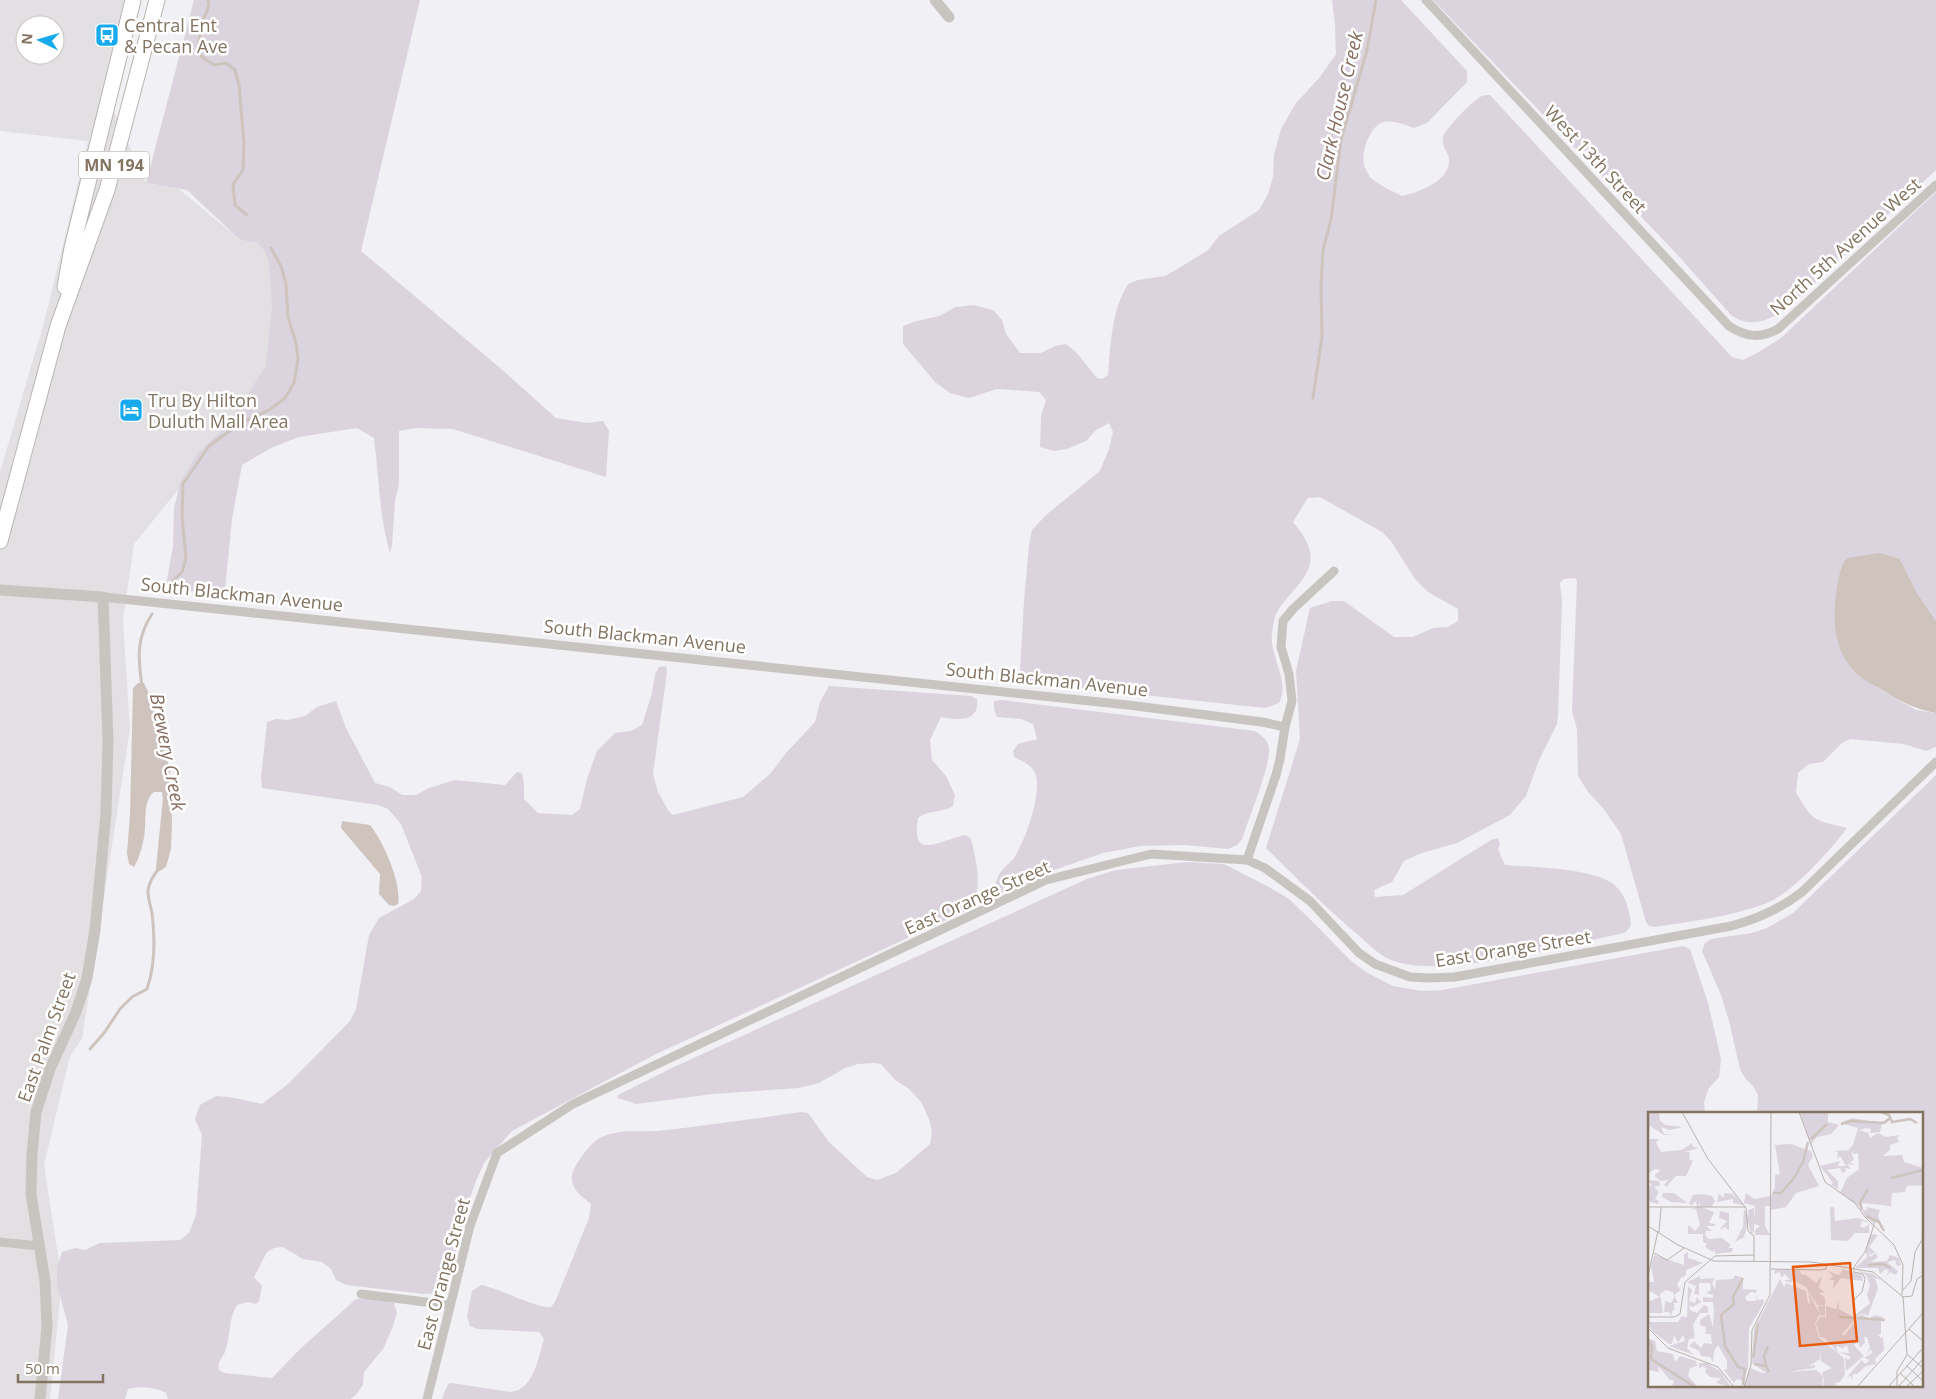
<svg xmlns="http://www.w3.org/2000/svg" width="1936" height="1399" font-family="'Open Sans',sans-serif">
<rect width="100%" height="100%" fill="#f0f0f5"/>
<path fill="#e2e0e2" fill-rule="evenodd" d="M0 0H125L103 87 146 183 179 189 240 240 292 250 278 367 134 544 123 620 130 729 82 1039 70 1056 44 1165 62 1281 50 1399H0V472L45 319 88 141 0 131ZM25 25H55V55H25Z"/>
<path fill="#dbd4df" d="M194 0H420L361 251 499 367 556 418 587 423 603 421 609 431 606 477 453 429 415 428 399 431V484L395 501 392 545 390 553C379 516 379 476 374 438L357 428 299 437 271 448 242 465 232 519 225 590C206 592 184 594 166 585L173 546 174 508 180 483 198 453 227 425 266 366 272 306 269 262 265 251 257 243 240 240 187 190 146 183Z
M1332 0H1401L1467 71V82L1427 123 1414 128C1405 125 1394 120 1384 122 1370 125 1361 152 1364 165 1365 168 1369 176 1371 178 1377 184 1394 192 1402 196 1418 192 1451 181 1449 159 1448 150 1441 147 1443 137 1445 129 1474 99 1482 96 1484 95 1488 95 1490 95L1732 357 1743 360 1757 353 1781 338 1936 192V621L1917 593 1900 559 1841 567 1835 603 1859 676 1893 697 1916 710 1936 713V747L1926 751 1904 744 1850 739 1842 743 1823 762 1809 764 1798 773 1796 792C1813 823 1815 820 1847 828 1831 850 1792 893 1767 903 1731 917 1692 921 1655 927L1649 926 1646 922 1621 834 1603 808 1588 792 1578 776 1577 729 1572 711 1577 581 1575 578 1564 579 1560 583 1562 603 1558 716 1557 724 1539 760 1526 796 1510 815 1457 843 1419 854 1404 861 1392 882 1374 890 1375 897 1403 895 1491 840 1498 838 1500 844 1498 849 1505 865C1532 867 1590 868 1612 883 1622 891 1627 901 1629 913 1631 921 1633 928 1624 933 1570 944 1429 985 1383 956 1374 950 1365 941 1357 934 1325 907 1296 877 1266 848L1300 739 1296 671 1310 608 1332 601H1344L1394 637H1413L1433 628 1448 627 1458 621V609L1428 592 1415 579 1391 541 1382 532 1320 497 1308 498 1293 522C1299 530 1306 538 1309 548 1318 575 1286 593 1276 614 1274 619 1273 627 1272 633 1269 657 1291 681 1279 703L1265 708 1032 683 1024 680 1020 672 1024 601 1029 545 1032 530 1046 515 1100 471 1109 449 1113 432 1109 423 1096 430 1086 441 1067 449 1054 451 1040 447 1041 416 1046 400 1039 392 997 389 969 398 950 393 935 382 903 344V326L917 321 939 316 956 307 974 305 993 310 1002 320 1006 334 1020 353H1041L1055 346 1066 344 1076 352 1097 378 1102 379 1108 375C1111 343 1111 312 1128 284L1138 280 1165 276 1179 268 1208 250 1219 236 1259 210 1268 194 1273 177 1274 155 1281 129 1296 103 1320 77 1336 54 1335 25Z
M1433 0H1936V170L1791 305C1773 318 1753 330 1732 316L1674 251Z
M666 666 667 672 653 774 658 792 668 810 673 815 743 797 770 774 786 753 815 722 820 702 829 686 971 696 977 699C980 723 956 720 941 717L930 740 932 760 946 776 955 795 953 806C941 813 928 810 918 818 910 864 943 838 966 835L971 839C976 861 985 891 968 910L654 1055 512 1131 484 1163 476 1181 467 1207 448 1281 442 1293 424 1294 346 1285 336 1280 331 1269 322 1262 303 1259 283 1247 274 1248 267 1252 254 1277 262 1286 259 1301 256 1304 248 1302 237 1305C228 1319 231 1336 225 1352 222 1359 217 1361 219 1370L224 1373 272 1378 300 1349 356 1299 371 1298 394 1303 397 1313 392 1329 383 1349 364 1372 363 1385 355 1396 350 1399H168L166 1393C155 1387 141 1386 128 1389L125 1399H58L68 1325 57 1285V1267L62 1252 75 1248 85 1250 100 1243 180 1240 189 1233 196 1215 202 1135 195 1119 200 1105 216 1096 230 1097 262 1104 288 1084 350 1021 356 1009 369 935 379 918 414 899 421 891 422 877 401 824 388 809 378 805 262 788 261 777 267 722 276 719 288 720 305 716 317 707 336 701 346 728 375 783 390 787 402 795H416L429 788 455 780 505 785 517 772 522 773 524 783V799L538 813 572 815 580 809 587 779 597 751 615 733 631 731 642 725 652 693 655 674 659 667Z
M1001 700 1255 731C1261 735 1268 740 1269 748 1271 765 1248 820 1242 839L1237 845 1228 849 1184 845 1140 846 1103 853 1014 884 998 896 994 893C995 882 998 873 1006 866 1009 863 1012 861 1014 858 1025 841 1043 792 1035 773 1031 764 1021 761 1014 757L1013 751 1018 744 1037 739 1033 724 1021 719 997 717 994 709V701Z
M1936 775V1399H442L448 1384 452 1383 510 1392C534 1390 538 1358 544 1339L539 1332 478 1329 470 1326 467 1316 472 1291 481 1285C499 1288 537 1309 551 1307L555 1302 589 1218 591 1204C583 1197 574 1192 572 1181 569 1170 590 1143 600 1138 617 1129 638 1132 657 1131 705 1126 753 1119 801 1112L808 1113 829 1142 867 1177 877 1180 896 1173 930 1144 932 1133 930 1122 922 1103 908 1088 895 1080 881 1064 875 1063 858 1064 845 1068 819 1083 799 1088 713 1094 636 1104 618 1098V1095L676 1066 1087 879 1116 870 1187 862 1224 864 1267 886 1289 899 1313 922 1350 960 1366 972 1393 986 1422 991 1442 990 1683 946 1690 949 1708 1003 1721 1059 1719 1077 1709 1088 1704 1102 1705 1113H1650V1385H1922V1113H1757L1758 1095 1753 1086 1745 1078 1740 1069 1729 1021 1721 995 1702 951 1705 943 1711 939 1752 933 1767 928 1793 913Z"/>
<path fill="#cec3bd" d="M1880 553 1900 559 1917 593 1936 621V713C1914 709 1899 701 1881 689 1873 685 1865 681 1858 675 1835 654 1832 623 1836 594 1838 583 1839 566 1847 558Z
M138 683H144L148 692 170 770 172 823 171 849 166 867 158 872 156 868 163 798 162 792H154C142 801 147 824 144 837 143 845 138 861 134 867L129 864 127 853 130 815 133 688Z
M342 821 370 825C383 841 402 883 398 904L394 906 389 905 379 894 380 874 341 828Z"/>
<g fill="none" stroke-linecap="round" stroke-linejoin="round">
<path stroke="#cec3bd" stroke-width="3" d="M208 0 209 5 201 26 198 51 202 57 214 65 226 63 235 70 239 85 244 144 243 170 233 184 235 205 247 215
M1313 398 1322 336 1321 286 1323 250 1331 219 1341 140 1367 50 1376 0
M172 582 182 572 186 558 182 517 183 484 209 446 239 424 269 410 285 398 294 383 298 359 296 343 288 317 286 284 281 266 271 248
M142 686C138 659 136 638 152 614
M90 1049 104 1033 120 1009 132 997 147 989C154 969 155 945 153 923 152 896 139 895 159 868"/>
<g stroke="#b9b5b1" stroke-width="17">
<path id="trunk" d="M65 287 72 248 133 0
M0 541 58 326 107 190 157 0"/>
</g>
<path stroke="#c8c5c1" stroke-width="9" d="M1426 0 1729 326C1746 337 1760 339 1778 329L1936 185
M103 597 1128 705 1262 722 1285 727
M1247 860 1276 775 1280 759 1285 727 1292 701 1289 674 1281 647 1283 621 1293 609 1334 571
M0 1242 39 1246
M361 1294 450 1305
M427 1399 470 1226 497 1153 573 1104 1046 880 1151 854 1247 860 1265 868 1310 901 1359 953 1375 964 1410 977 1429 978 1455 977 1731 926C1758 919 1780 909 1802 892L1936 762"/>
<path stroke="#c8c5c1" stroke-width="11" d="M935 0 949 17
M0 590 103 597 108 742 106 813 95 930 87 978 76 1012 50 1069 36 1112 32 1154 31 1194 45 1281 47 1327 40 1399"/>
<use href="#trunk" stroke="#fff" stroke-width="15"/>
</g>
<defs>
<g id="bus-square" transform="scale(1.25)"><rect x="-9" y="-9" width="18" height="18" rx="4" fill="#17aaed" stroke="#fff"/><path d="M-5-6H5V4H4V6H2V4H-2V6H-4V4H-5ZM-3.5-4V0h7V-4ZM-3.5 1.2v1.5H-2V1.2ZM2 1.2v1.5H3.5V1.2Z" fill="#fff"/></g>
<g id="hotel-square" transform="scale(1.25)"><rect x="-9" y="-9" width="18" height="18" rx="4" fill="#17aaed" stroke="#fff"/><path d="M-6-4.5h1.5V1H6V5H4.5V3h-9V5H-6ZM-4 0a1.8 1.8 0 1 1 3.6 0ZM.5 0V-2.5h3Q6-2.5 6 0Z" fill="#fff"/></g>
</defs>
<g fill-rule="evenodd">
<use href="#bus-square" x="107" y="35"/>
<use href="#hotel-square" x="131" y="410"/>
</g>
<g text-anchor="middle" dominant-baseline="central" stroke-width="5" stroke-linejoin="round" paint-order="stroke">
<rect fill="#fff" stroke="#a89d90" stroke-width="1" x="79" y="151.5" width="70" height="27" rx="4"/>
<g font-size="16" font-weight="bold" fill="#837361">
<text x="114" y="165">MN 194</text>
</g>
<g font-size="18" fill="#837361" stroke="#fff" text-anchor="start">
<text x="124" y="25">Central Ent<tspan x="124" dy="21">&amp; Pecan Ave</tspan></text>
<text x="148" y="400">Tru By Hilton<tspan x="148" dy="21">Duluth Mall Area</tspan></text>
</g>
<g font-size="18" fill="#837361" stroke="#fff">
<text transform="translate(1596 159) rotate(47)">West 13th Street</text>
<text transform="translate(1845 246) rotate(-42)">North 5th Avenue West</text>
<text transform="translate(242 594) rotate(6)">South Blackman Avenue</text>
<text transform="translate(645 636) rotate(6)">South Blackman Avenue</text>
<text transform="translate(1047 679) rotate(6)">South Blackman Avenue</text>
<text transform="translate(977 897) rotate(-24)">East Orange Street</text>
<text transform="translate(1513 948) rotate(-9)">East Orange Street</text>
<text transform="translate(46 1037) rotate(-70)">East Palm Street</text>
<text transform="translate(443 1274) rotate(-75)">East Orange Street</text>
</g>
<g font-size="19" font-style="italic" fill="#886f62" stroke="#fff">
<text transform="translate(1339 106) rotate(-77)">Clark House Creek</text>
<text transform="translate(168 752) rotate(79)">Brewery Creek</text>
</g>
</g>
<g transform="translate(1648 1112)">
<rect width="275" height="275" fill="#f0f0f5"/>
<path d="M0 0H11L12 8 17 13 35 15 22 18 13 15 16 22H25L16 23 2 14 0 25ZM152 0H180V10L191 13 183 22 169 25 163 32ZM204 6 234 11 232 20 222 21 223 17 218 16 211 18 220 21 222 26 230 21 238 25 252 23 249 26 251 30 242 33V38L235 44 254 43 256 50 275 56V73L259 74 257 80 244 81 243 94 215 91 212 95 192 81 199 66 211 57 210 41 206 42 203 39 206 48 202 50 206 53 199 52 203 57 197 56 198 59 195 61 194 57V62L192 56 179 58 190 69V77L183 73 185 71 172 54 192 49 190 54H198L192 44 189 46 190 40 185 39 200 38 205 33 210 16 193 11ZM0 27H11L8 31 13 40 34 38 44 31 45 35 51 36 36 40H42L41 47 45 49 38 64H28L18 75 16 72 21 68 13 69 6 64 12 58 7 57 0 62ZM143 32 163 39 165 44 160 53 171 74 148 81 138 95 123 98V94H117V114L122 123H107V118L112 114 106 112V120L103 122 100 109 96 125 87 130 95 115 96 97 101 105 100 98 106 96 107 110V94L96 91 98 81 106 87 123 84 127 75V63L132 62 127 33ZM0 68 11 69 12 73 6 75 11 80 7 87 11 89 10 92 0 89V74H4ZM15 81H26L39 91 23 90 14 85ZM76 81 85 82 96 93 85 91V87L69 90 71 82 76 86ZM54 82 64 84 67 89 63 95H53L51 90V94L66 100 61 111 67 112V114H58L64 119H58L57 123 61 127 74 126 83 133 80 136H85L84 140 67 142V137L65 140 57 135 59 132 55 130V122H40V113L47 119 52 113 48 97 42 98 49 95 48 89 43 94 41 91 45 83ZM182 95H186L187 109 210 106 219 109 224 113V114L220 110 214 109 212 114 216 116 221 112V121H207L200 129 183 128ZM219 95 232 98 230 104 234 114 228 109 227 113 216 102 213 96 218 99ZM72 99 81 101V119L77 115 71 118 79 109 71 106ZM223 122 230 123 221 135 227 140 223 143 221 139V143L222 145 228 141 230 145 223 150 239 149 242 143 251 146 253 153 249 154 247 148 239 150 250 159 248 163 242 160 237 165 241 159 238 157 232 162 230 156H207L219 145 218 139ZM40 140V146L55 151 38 158V163L33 166 29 173 33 178 26 183 30 191H26V197L30 198H25L23 204 21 200H16L17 189 23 191 26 186 25 180 18 178 12 182 15 201H1L0 190 12 185 0 178 1 170H6L3 154 6 143 36 153V143ZM152 157 153 162 158 163 168 171 174 164 171 176 177 180 171 181 177 186V193H169L158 175 145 168 143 171 135 168H142L137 162 133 166 132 160 126 162 127 158ZM195 157 214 163 215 169 193 166 185 177 186 168H181L185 164 179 159 191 163ZM210 159 225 162 233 168 227 166 230 176 220 204 213 201 194 222 196 224 209 207 212 211 209 207 213 202 221 207 227 203 234 205 237 208H233V222L230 223 234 227 235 224 236 238 227 247 228 252 218 254 209 262H205L203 269V264L199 265 211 251 214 248 217 252 222 248 216 246 224 241 223 237 218 243 222 235 219 225H216L217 230 212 236 210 230 206 233 216 244 198 259 197 245 200 248 203 245 191 240 201 241 199 233 195 236 188 234 190 241 177 226 172 225 168 212 172 205H178V194L188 197 191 188V197L205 205 222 191 219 183 222 173 218 163ZM87 163 95 166V177L109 178 108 181 103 180 97 185 99 189H108L109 183V188L115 187 116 191 101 216 100 257 95 269 89 267 86 271 76 258 79 257V249L70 233 66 239 65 250 62 245 53 244 51 239 41 234 46 229 53 236 56 231 64 232 63 222H57L58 215 52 213V208L61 202 65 215 66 199 65 190H55V185L65 186V183L58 181 63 178 62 171H51V183L46 182 48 174 39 170 52 164V167L67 166 64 171 67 177 68 168 85 167ZM132 167 136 175 138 171 158 179 160 192 162 190 160 179 171 201 170 194 177 193V204L171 203 167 212 171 226 196 246 197 262 192 270 187 271 188 275H175L176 267 174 260 184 256 173 249 172 237V247L161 254 167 253V256L139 260 168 258 175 264 174 275H96L102 256 114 261H118L104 251 106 217ZM40 174 44 178 41 189 47 191 49 185 53 190 45 195 41 193 42 198 49 201 56 193 60 195V201H52L45 213 47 226 41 227 39 236 46 243 21 234 37 229 35 223 30 231 26 223 24 232H21L4 219 0 210H30L34 204 39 206ZM0 226 7 229 9 239 25 242 27 250 32 244 48 249 49 254 42 256 40 264 50 275H24L26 268H22L10 254 11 260 0 258V243L3 242 0 239ZM51 251H58L72 259 83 275 68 271 73 266 62 265 57 260 59 257 55 254 51 256Z" fill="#dbd4df"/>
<path fill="none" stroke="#cec3bd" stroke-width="2.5" d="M233 0 241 3 244 10 262 7 269 11M193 12 203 9 236 11 242 6M163 27 179 12M243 66 275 58M125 81H133L146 66 155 50 160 30M214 98 212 91 220 77M218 104 231 110 236 119M220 153 235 152 243 156M191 205 207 206M209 206 237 208M0 230 4 234 3 247M105 246 110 211M3 247 47 275M106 252 118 254 121 260M118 254 116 244 120 234M95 273 97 257 90 255 77 234 73 203 86 192 85 185 95 166"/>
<path fill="none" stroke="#bab3ad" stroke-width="1" d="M34 0 60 47 98 96 100 119 106 124V149M151 0 177 70 207 91 217 105 246 133 255 153 254 183M0 95H98M0 114 30 133 66 149 164 150 225 160 255 185M11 120 13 95M6 141 19 148 36 136M123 157 172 158 178 157V152M0 164 10 119M255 178 263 169 267 140 275 126M255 185 264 184 269 167 275 163M205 189 214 180 217 167 215 162 206 160V155L217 140 226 113M0 205H26L32 202 37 170 67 144 106 143M0 216 20 236 70 255 86 275M261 217 275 229M260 243 275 256M259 254 275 269M252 261 267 275M96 275 103 253 104 218 122 183 123 0M209 275 275 201M240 275 275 236M249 275V259L259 243 255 184M250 275 275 247M258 275 275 259"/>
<path fill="#e8590c" fill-opacity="0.15" stroke="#e8590c" stroke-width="2.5" d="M202 151 209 229 152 234 145 155Z"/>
<rect width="275" height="275" fill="none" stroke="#837361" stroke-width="2.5"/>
</g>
<g transform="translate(40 40) rotate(275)"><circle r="24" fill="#ffffff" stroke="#cdc7c0"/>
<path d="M0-4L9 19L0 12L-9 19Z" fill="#17aaed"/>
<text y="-8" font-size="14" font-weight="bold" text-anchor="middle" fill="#837361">N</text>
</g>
<path d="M18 1374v8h85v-8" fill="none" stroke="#837361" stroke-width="2.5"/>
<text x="25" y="1374" font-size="15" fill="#837361" stroke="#ffffff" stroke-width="4" paint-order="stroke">50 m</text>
</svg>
